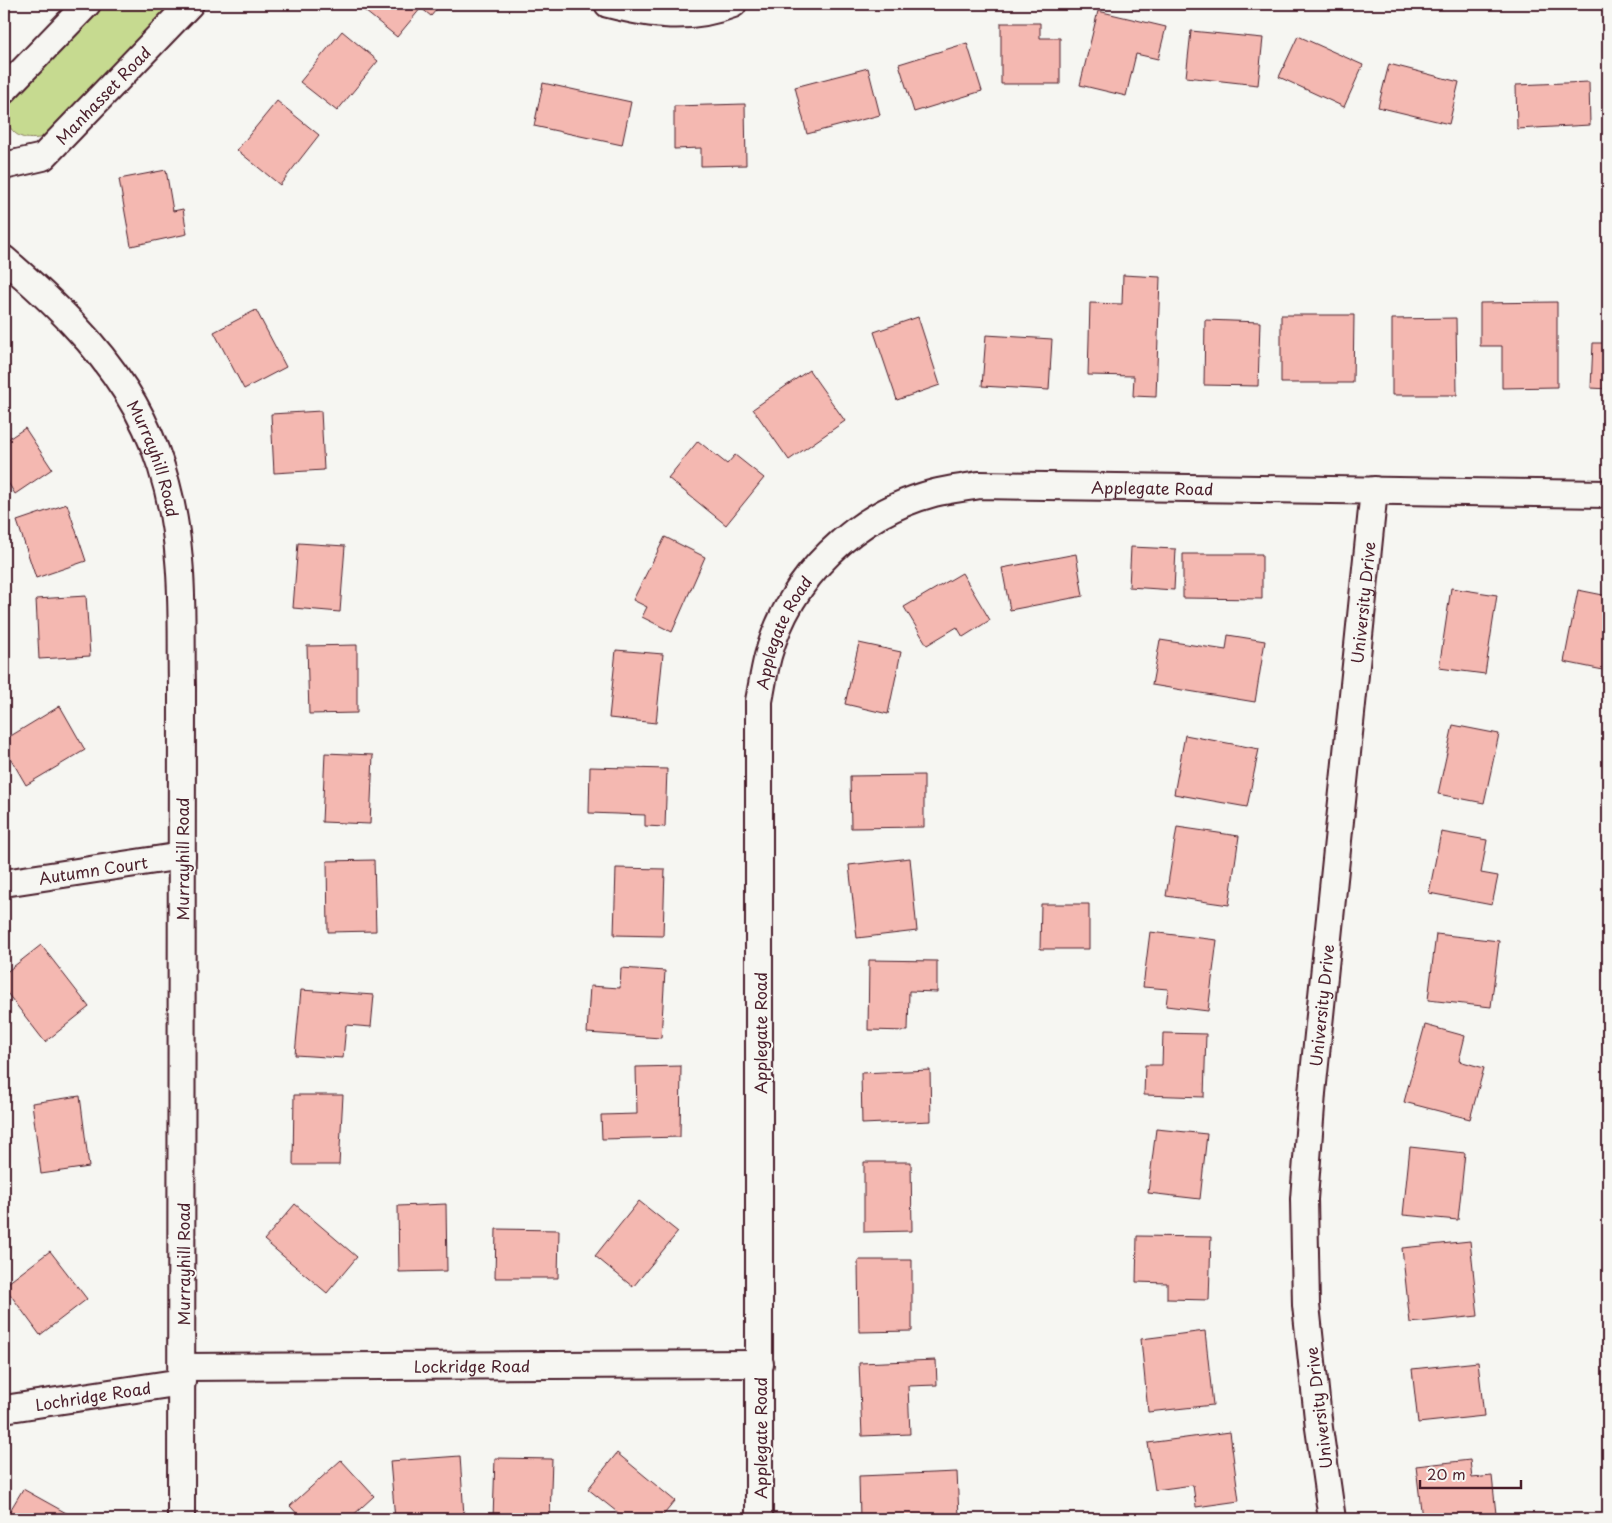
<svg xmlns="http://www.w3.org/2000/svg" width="1612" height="1523" font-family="'Playpen Sans',sans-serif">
<rect width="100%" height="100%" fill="#f6f6f2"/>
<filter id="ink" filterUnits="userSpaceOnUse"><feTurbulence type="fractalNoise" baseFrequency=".02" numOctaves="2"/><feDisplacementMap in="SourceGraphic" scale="10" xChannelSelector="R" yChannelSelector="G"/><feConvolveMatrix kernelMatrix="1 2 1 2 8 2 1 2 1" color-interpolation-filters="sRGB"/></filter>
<g filter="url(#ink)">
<path fill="#c6da90" stroke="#887c5e" d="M105 4H172L44 137C26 141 13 138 6 119L10 105Z"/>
<path fill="#f4b8b1" stroke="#4a1f2b" d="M362 4H441L431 16 421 8 397 37 360 7Z
M1098 11 1166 27 1158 59 1136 54 1126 96 1080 85Z
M1001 23H1040V38H1060V84H1001Z
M342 31 378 61 337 111 300 82Z
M1191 31 1263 38 1258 85 1186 77Z
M1298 36 1363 65 1344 107 1279 77Z
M967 43 982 91 914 112 899 64Z
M1389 64 1459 82 1449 124 1378 107Z
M868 68 880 115 807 134 795 87Z
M1589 82 1590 125 1517 129 1516 85Z
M543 83 631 102 622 145 534 126Z
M277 101 319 135 280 185 237 150Z
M745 104 746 165 701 166V148L674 149V106Z
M166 170 173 211 183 209 187 234 131 246 119 179Z
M1123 275 1160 277 1156 397 1133 396 1134 376 1088 375 1090 303 1122 304Z
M1557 302V387L1502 388V346H1480V303Z
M256 310 286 367 244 389 214 332Z
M1281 315H1354L1353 383H1281Z
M918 317 940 385 897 400 874 332Z
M1456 318 1457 395H1392V319Z
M1205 320 1260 322 1258 386 1204 385Z
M986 335 1052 339 1049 390 982 386Z
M1593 343H1608V389L1591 388Z
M809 370 845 421 789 460 753 409Z
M321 411 324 470 274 473 271 414Z
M25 428 52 469 15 494 4 476V442Z
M698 441 727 464 735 455 764 478 726 525 668 478Z
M67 504 86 561 36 578 17 521Z
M665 537 705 557 672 632 642 617 647 607 633 600Z
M298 543 345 546 340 612 293 608Z
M1131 547 1176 549 1174 590 1129 587Z
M1076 554 1083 596 1010 610 1002 568Z
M1183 554H1262V599L1183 598Z
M962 573 990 620 963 637 957 627 927 645 904 607Z
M1451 588 1497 595 1485 674 1439 668Z
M1578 590 1608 596V671L1564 662Z
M86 596 90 656 39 659 36 599Z
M1228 635 1265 641 1255 702 1152 685 1160 640 1226 650Z
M859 643 901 652 888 714 845 704Z
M357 645V713L309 714 307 646Z
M616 650 663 654 656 723 609 718Z
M60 706 85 750 26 785 4 747V740Z
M1453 725 1499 734 1484 803 1438 794Z
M1185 735 1259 749 1247 807 1174 794Z
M325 753 373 755 370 824 322 822Z
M590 767 667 769 665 827 645 826V815L589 813Z
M924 775V827L851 828 850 776Z
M1177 827 1239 836 1229 905 1166 896Z
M1441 832 1487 840 1481 873 1498 876 1492 905 1429 893Z
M910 858 917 931 857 938 849 865Z
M374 860 376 931 328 932 327 861Z
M616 868 665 869 663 936 614 935Z
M1041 904H1089V949H1040Z
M1150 932 1217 940 1208 1011 1166 1006 1168 989 1143 987Z
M1436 934 1499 941 1491 1007 1428 1000Z
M41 945 89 1007 45 1042 4 989V974Z
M869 960 937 961V992L909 991 908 1031 868 1030Z
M621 968 665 971 661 1038 587 1033 590 986 620 988Z
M301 990 374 995 371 1027 346 1025 343 1058 295 1055Z
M1425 1025 1465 1036 1459 1061 1484 1068 1470 1119 1404 1102Z
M1163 1033 1206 1034 1204 1097 1144 1095 1145 1065H1162Z
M681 1066 680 1137 602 1139 601 1115 637 1114 636 1067Z
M930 1070 931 1121 862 1124 861 1073Z
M294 1095H343L339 1165H293Z
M80 1096 89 1167 41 1174 32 1103Z
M1156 1129 1207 1134 1200 1199 1148 1193Z
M1410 1147 1465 1153 1458 1220 1403 1215Z
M864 1162H911L912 1231 864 1232Z
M639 1201 678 1232 633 1287 595 1256Z
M295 1204 357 1257 327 1293 264 1240Z
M446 1204 447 1271 399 1272 398 1206Z
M496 1229 559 1230 558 1278H495Z
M1137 1236 1211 1237 1209 1300 1167 1299V1283L1136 1282Z
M1470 1241 1478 1316 1410 1323 1402 1248Z
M50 1251 87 1299 40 1335 4 1286Z
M858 1260H912V1331L859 1332Z
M1205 1331 1213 1405 1148 1412 1141 1339Z
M936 1360 937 1385 908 1386 910 1434 862 1436 859 1363Z
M1478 1362 1484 1416 1418 1423 1412 1369Z
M1230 1432 1239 1501 1196 1507 1193 1485 1155 1490 1148 1443Z
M617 1453 675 1501 660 1519H626L588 1489Z
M460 1456 464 1516 395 1519 390 1461Z
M495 1458 552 1459 550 1519H493Z
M341 1460 374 1496 349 1519H302L290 1506Z
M1470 1460 1472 1478 1492 1476 1496 1514 1450 1519H1422L1416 1466Z
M957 1472 959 1517 860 1519 859 1476Z
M23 1489 77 1519H5Z"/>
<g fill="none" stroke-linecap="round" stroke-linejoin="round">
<g stroke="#4a1f2b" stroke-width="30">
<g id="minor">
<path d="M608 4C651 15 689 21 733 4"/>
<path d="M4 90 87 4"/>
<path id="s1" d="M4 166 43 157 190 4"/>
<path id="s2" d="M4 259C106 347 168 421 179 560 183 602 181 644 182 686L181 1519"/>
<path id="s3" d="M4 883 182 856"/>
<path id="s4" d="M183 1367 760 1364"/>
<path id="s5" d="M4 1409 182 1382"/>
<path id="s6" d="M759 1519V701C762 686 764 671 768 656 790 577 855 514 934 493 949 489 965 488 979 485L1608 494"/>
<path id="s7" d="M1332 1519 1319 1428 1306 1305 1304 1199 1312 1093 1374 490"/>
</g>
</g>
<use href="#minor" stroke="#f6f6f2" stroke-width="26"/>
</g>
</g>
<g text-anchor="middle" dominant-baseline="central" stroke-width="4" stroke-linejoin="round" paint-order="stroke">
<g font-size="16" fill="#4a1f2b" stroke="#f6f6f2">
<text stroke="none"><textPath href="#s1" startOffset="126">Manhasset Road</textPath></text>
<text stroke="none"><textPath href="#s2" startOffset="254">Murrayhill Road</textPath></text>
<text stroke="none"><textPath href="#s6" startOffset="1326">Applegate Road</textPath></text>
<text stroke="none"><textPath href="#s7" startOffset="921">University Drive</textPath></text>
<text stroke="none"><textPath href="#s6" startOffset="891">Applegate Road</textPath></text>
<text transform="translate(182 859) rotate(-90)">Murrayhill Road</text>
<text stroke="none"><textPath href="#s3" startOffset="90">Autumn Court</textPath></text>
<text stroke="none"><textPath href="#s7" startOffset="516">University Drive</textPath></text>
<text transform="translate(760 1033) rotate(-90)">Applegate Road</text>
<text transform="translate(183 1264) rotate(-90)">Murrayhill Road</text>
<text stroke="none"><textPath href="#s4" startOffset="289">Lockridge Road</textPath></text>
<text stroke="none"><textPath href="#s5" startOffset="90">Lochridge Road</textPath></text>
<text transform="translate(1318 1408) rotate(-97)">University Drive</text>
<text transform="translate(760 1438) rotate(-90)">Applegate Road</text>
</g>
</g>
<rect width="1612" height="1523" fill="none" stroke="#f6f6f2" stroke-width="20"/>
<rect x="10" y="10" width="1592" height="1503" fill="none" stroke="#4a1f2b" stroke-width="2" filter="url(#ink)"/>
<path d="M1420 1480v8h101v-8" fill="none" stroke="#4a1f2b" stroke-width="2.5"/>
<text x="1427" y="1480" font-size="15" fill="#4a1f2b" stroke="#f6f6f2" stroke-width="4" paint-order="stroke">20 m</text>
</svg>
